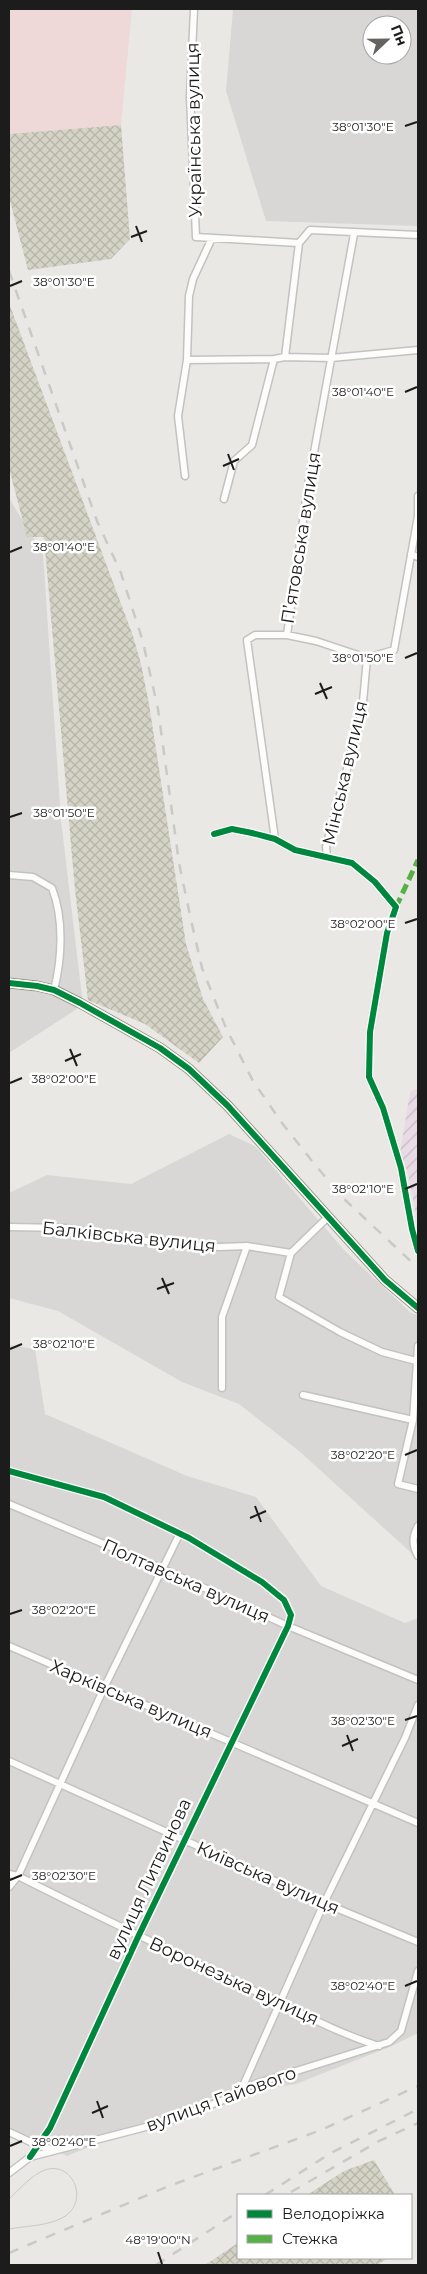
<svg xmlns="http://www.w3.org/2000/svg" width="427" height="2274" font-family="Montserrat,sans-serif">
<defs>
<pattern id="industrial-furrows" width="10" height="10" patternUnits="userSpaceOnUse" patternTransform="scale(1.25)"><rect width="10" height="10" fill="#e9dbe5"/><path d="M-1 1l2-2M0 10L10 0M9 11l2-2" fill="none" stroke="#c7bbc4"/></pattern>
<pattern id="construction-cross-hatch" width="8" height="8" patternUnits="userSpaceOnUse" patternTransform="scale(1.25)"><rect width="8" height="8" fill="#d5d3c5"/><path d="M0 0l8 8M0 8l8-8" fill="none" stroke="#b6b5a9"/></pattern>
</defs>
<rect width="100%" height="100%" fill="#eae8e4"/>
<path fill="#d9d7d5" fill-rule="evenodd" d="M233 9H418V226L266 221 226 91ZM372 25H402V55H372Z
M9 498 43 554 61 820 83 1005 9 1053Z
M229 1134 255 1146 344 1250 411 1313 418 1315V1559L299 1451 239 1404 182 1382 58 1311 9 1298V1193L47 1175 131 1184Z
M9 1345 35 1349 45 1414 187 1476 256 1497 321 1586 405 1623 418 1618V2033L392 2046 296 2084 210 2098 67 2156 9 2129 11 1886 9 1817Z"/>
<path fill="#eed9d8" d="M9 9H132L121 125 9 134Z"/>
<path fill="url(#industrial-furrows)" d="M418 1088V1225L408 1173 400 1153 410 1092Z"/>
<path fill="url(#construction-cross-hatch)" d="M121 125 130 239 111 259 28 270 9 197V134Z
M9 303 133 636 141 664 149 704 186 944 203 999 223 1037 199 1063 145 1024 88 1000 75 890 44 537H27L9 468Z
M374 2160 395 2195H307L344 2171Z
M238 2243V2258H388L377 2265H205Z"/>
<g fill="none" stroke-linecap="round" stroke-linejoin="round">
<g stroke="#c3c2c0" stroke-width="9">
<path id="street" d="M194 9 190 96 196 237 299 243 310 230 418 235
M285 357 299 243
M187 360 274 359 285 357 331 358 418 350
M185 476 178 416 187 360 189 296 193 279 212 238
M224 499 234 461 252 445 274 359
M411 554 418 557
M287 635 308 485 354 234
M214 834 232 829 252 833 275 839 295 850 352 863 375 882 396 907 387 933 370 1032 369 1077 383 1108 401 1168 412 1229 418 1251
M275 839 247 640 255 635H287L316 641 367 658 394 650 418 516V496
M327 857 326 847 362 713 367 658
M9 875 33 877 52 888C64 919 62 958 54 990
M9 1227 65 1228 172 1245 220 1247 247 1246 291 1253 279 1297 340 1332 382 1352 416 1361
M291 1253 328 1217
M418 1346 413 1420 398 1484 418 1489
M222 1388V1317L247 1246
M303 1395 413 1420
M9 1471 104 1497 189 1538 262 1582 284 1600 291 1615 288 1626 138 1937 50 2128 30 2157
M9 1504 163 1569 288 1626 418 1680
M418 1526C412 1537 412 1545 418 1556
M9 1646 418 1823
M9 1761 324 1903 418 1942
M9 1874 18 1876C97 1916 177 1954 257 1992 297 2011 337 2033 379 2046
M9 1887 18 1876 104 1688 180 1533
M242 2088 324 1903 405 1738 418 1705
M9 2132 39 2146 54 2150
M9 2173 30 2157 169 2121 226 2099 242 2088 389 2042 401 2031 418 1971"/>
</g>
<g stroke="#94947c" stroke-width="11">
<path id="secondary" d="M9 983 37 986 54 990 80 1003 160 1048 189 1069 228 1106 385 1280 418 1308"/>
</g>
<use href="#street" stroke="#fcfcfb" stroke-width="6"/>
<use href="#secondary" stroke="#f3f3e8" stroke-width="9"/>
<path stroke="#c9c9c8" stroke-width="1" d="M9 2199C19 2190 31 2175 45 2170 73 2160 91 2203 62 2218 47 2226 25 2226 9 2229"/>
<path stroke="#c9c9c8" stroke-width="2.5" stroke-dasharray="10 10" stroke-linecap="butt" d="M9 271 97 521 121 573 143 642 158 709 179 863 191 920 202 968 226 1028 253 1081 282 1123 312 1161 343 1198 418 1268
M291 2192 379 2141 418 2123
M265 2195 331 2153 418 2109
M9 2253 169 2186 321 2130 418 2086
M156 2265 238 2212"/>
<path stroke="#55b145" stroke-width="5" stroke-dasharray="10 5" stroke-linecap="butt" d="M396 907 418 860"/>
<g stroke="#fff" stroke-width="9">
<path id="cycleway" d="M214 834 232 829 252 833 275 839 295 850 352 863 375 882 396 907 387 933 370 1032 369 1077 383 1108 401 1168 412 1229 418 1251
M9 983 37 986 54 990 80 1003 160 1048 189 1069 228 1106 385 1280 418 1308
M9 1471 104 1497 189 1538 262 1582 284 1600 291 1615 288 1626 138 1937 50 2128 30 2157"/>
</g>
<use href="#cycleway" stroke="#00873e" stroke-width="6"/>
</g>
<path fill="none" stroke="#1c1c1c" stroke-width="2" d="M405 126 417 122M136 226 142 242M131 237 147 231M10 286 22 281M405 392 417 387M228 454 234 470M223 466 239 459M10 552 22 547M405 658 417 653M320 683 327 699M315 694 332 687M10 817 22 813M405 923 417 919M70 1049 77 1066M65 1061 81 1054M10 1083 22 1078M405 1189 417 1184M162 1278 169 1294M157 1289 174 1283M10 1349 22 1344M405 1455 417 1450M255 1506 261 1522M250 1518 266 1511M10 1614 22 1610M405 1720 417 1716M347 1735 353 1751M342 1746 358 1739M10 1880 22 1875M405 1986 417 1981M97 2101 103 2118M92 2113 108 2106M10 2146 22 2141M158 2252 162 2264"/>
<g text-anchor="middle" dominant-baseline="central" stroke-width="5" stroke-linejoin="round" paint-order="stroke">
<g font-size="18" fill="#1c1c1c" stroke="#fff">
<text transform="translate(194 130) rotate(-91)">Українська вулиця</text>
<text transform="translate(301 538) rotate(-81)">П’ятовська вулиця</text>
<text transform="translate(345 773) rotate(-77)">Мінська вулиця</text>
<text transform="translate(129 1237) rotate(6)">Балківська вулиця</text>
<text transform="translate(186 1581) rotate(24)">Полтавська вулиця</text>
<text transform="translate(131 1699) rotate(23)">Харківська вулиця</text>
<text transform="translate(268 1878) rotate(24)">Київська вулиця</text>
<text transform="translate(149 1879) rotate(-65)">вулиця Литвинова</text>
<text transform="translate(234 1981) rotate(25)">Воронезька вулиця</text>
<text transform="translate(221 2099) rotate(-20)">вулиця Гайового</text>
</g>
</g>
<g font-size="12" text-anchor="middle" fill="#1c1c1c" stroke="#fff" stroke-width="5" stroke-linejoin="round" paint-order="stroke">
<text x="363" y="131">38°01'30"E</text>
<text x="64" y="286">38°01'30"E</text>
<text x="363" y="396">38°01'40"E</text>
<text x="64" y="551">38°01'40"E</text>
<text x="363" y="662">38°01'50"E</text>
<text x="64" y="817">38°01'50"E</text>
<text x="363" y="928">38°02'00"E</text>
<text x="64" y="1083">38°02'00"E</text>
<text x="363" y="1193">38°02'10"E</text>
<text x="64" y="1348">38°02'10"E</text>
<text x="363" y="1459">38°02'20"E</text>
<text x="64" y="1614">38°02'20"E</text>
<text x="363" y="1725">38°02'30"E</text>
<text x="64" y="1880">38°02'30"E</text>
<text x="363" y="1990">38°02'40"E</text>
<text x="64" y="2146">38°02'40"E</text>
<text x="158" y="2244">48°19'00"N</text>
</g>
<rect width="427" height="2274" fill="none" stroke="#1c1c1c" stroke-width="20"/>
<rect x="237" y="2194" width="175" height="65" fill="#ffffff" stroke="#a4a4a4"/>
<rect x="247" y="2210" width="25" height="8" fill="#00873e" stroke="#a4a4a4"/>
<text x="282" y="2219" font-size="15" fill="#1c1c1c">Велодоріжка</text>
<rect x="247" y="2235" width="25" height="8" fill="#55b145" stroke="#a4a4a4"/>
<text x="282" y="2244" font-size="15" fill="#1c1c1c">Стежка</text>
<g transform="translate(387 40) rotate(68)"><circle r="24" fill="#ffffff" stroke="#a4a4a4"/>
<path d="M0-4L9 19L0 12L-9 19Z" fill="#646362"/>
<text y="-8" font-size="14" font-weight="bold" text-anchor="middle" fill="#1c1c1c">Пн</text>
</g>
</svg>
